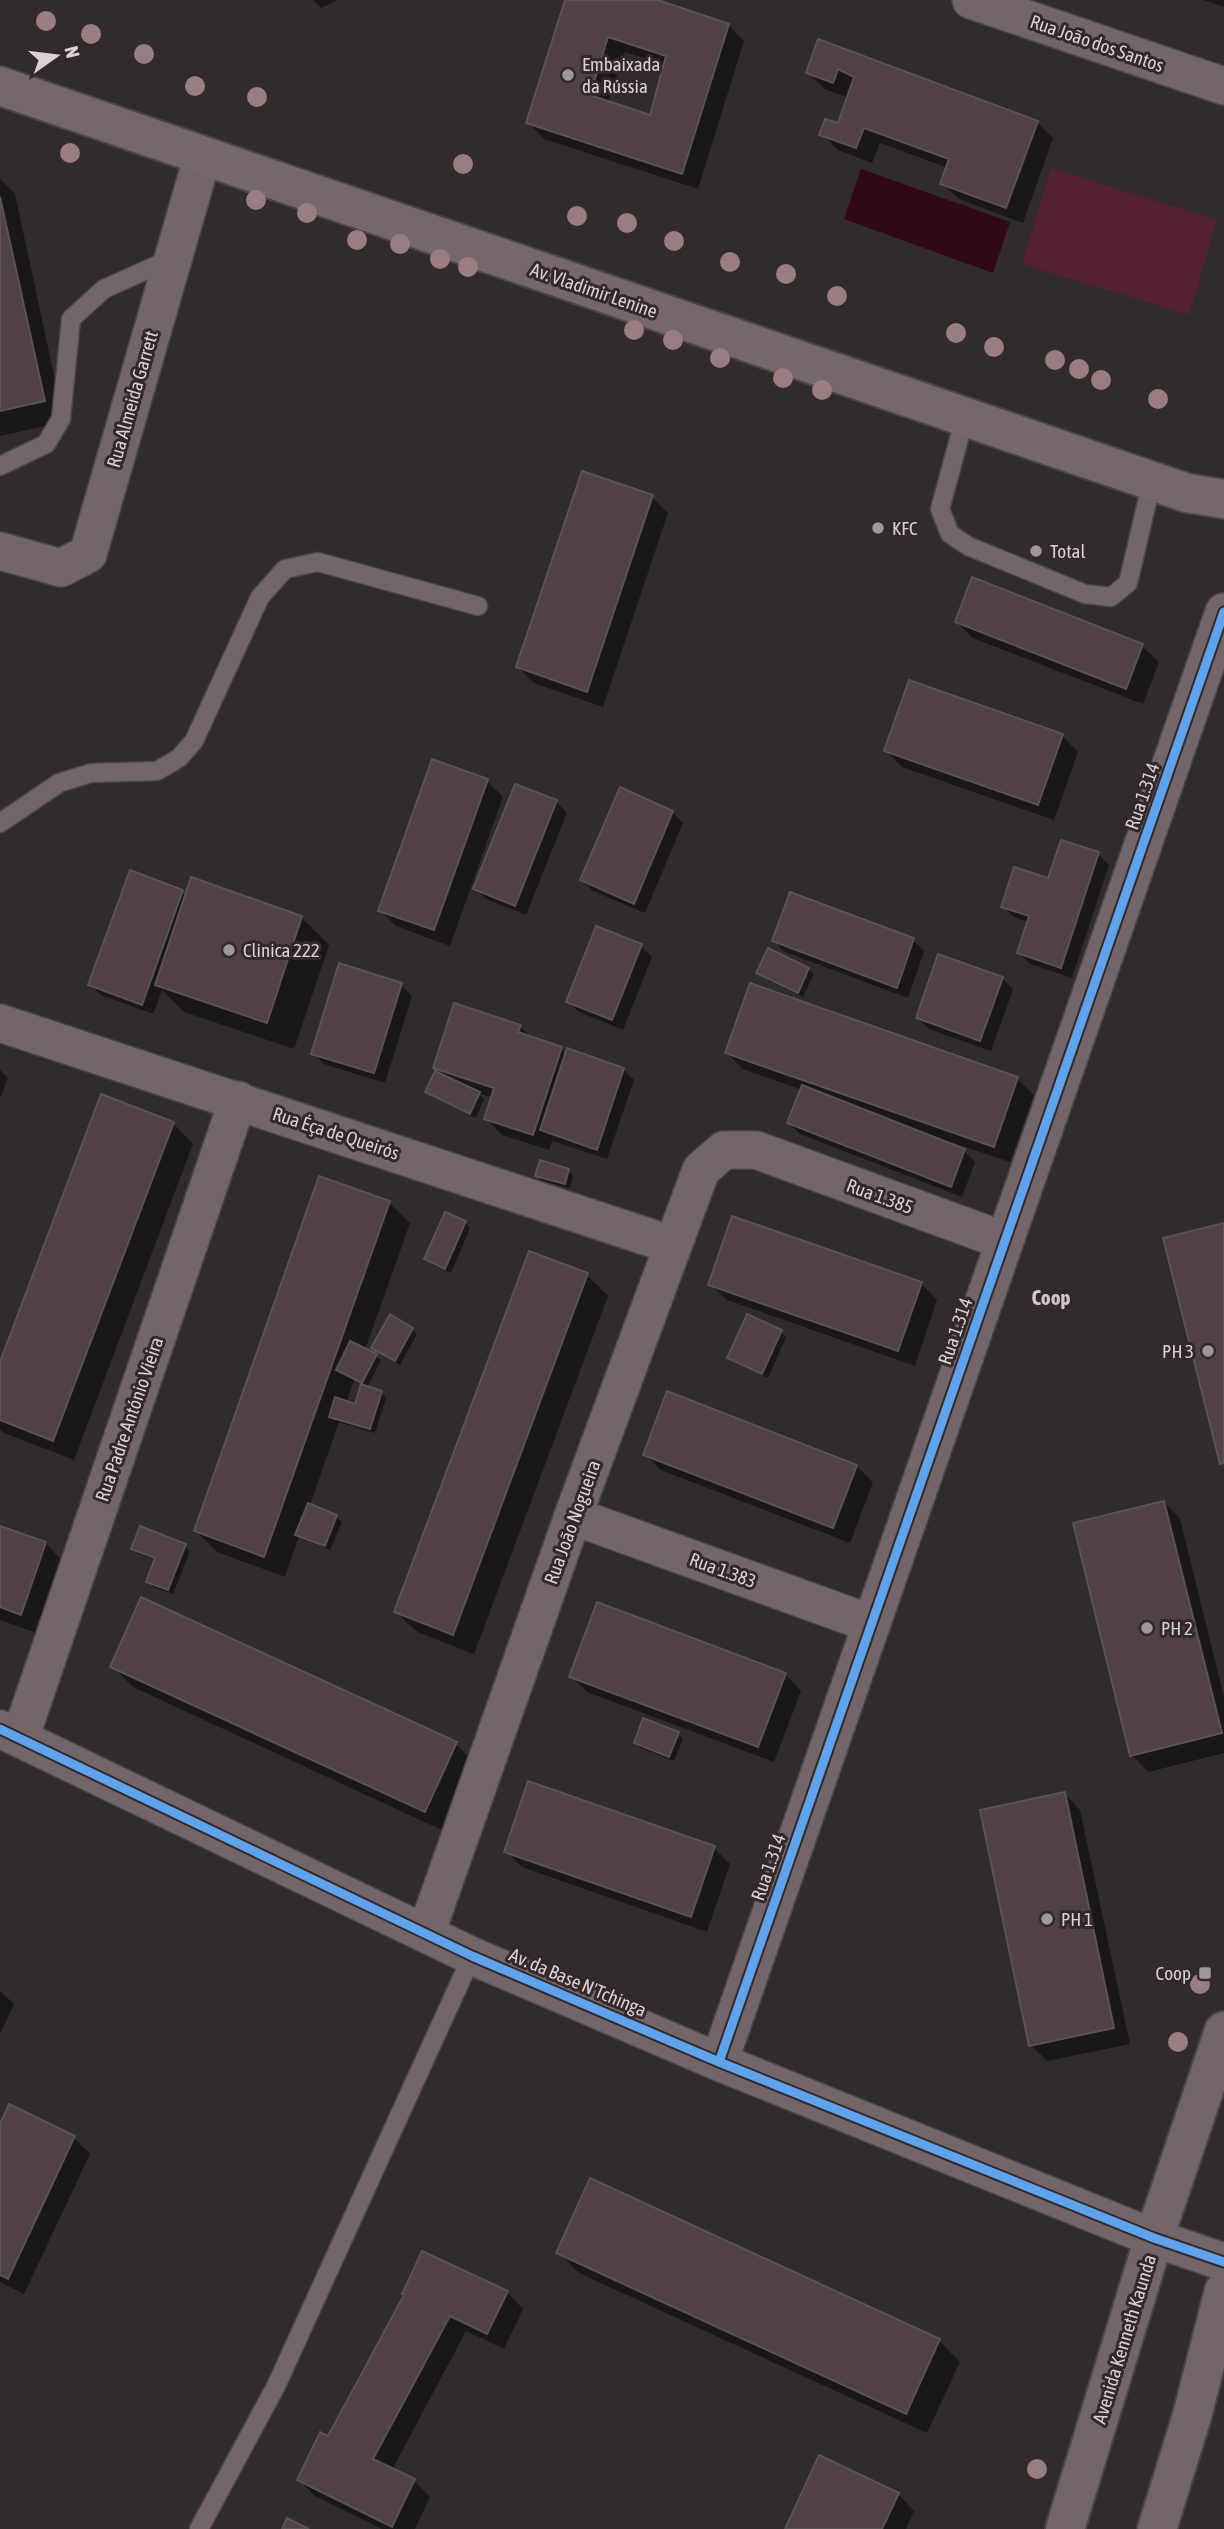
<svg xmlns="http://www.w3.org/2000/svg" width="1224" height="2529" font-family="'Asap Condensed',sans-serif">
<rect width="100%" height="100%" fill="#312b2c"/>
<path fill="#542132" d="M1051 168 1217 220 1189 315 1022 264Z"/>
<path fill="#300818" d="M861 169 1010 222 993 273 844 219Z"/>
<path fill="#0007" fill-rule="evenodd" d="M313 0H338L321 8Z
M567 0H652L728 25 744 41 698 189 544 139 528 122ZM625 52 665 65 651 117 608 103Z
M1203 0H1224V7Z
M819 42 1037 122 1053 138 1023 223 959 199 942 183 948 168 880 143 872 163 838 150 822 134 839 126 849 98 825 89 808 73Z
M0 179 15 194 64 422 0 436Z
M652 497 668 513 603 707 534 683 518 667Z
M973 580 1142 646 1159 662 1143 704 973 638 957 622Z
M1062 736 1078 752 1054 820 902 767 886 750Z
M487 781 503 797 450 946 396 926 380 910Z
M556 802 567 813 526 915 486 899 475 888Z
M672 812 683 823 645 913 593 891 582 880Z
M1098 854 1109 865 1072 978 1030 964 1019 953 1029 922 1014 917 1003 906Z
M182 892 186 896 301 917 329 945 294 1049 184 1012 162 990 153 1014 101 995 90 984Z
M913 940 924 951 908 998 785 952 774 941Z
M641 946 652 957 623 1030 579 1012 568 1001Z
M808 969 814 974 803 997 763 978 758 973Z
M1002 978 1013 989 991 1051 929 1029 918 1018Z
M401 985 412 996 385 1083 324 1064 313 1053Z
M520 1026 533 1039 561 1049 567 1055 623 1069 634 1080 607 1159 552 1141 549 1150 502 1135 486 1118 493 1098 478 1093 484 1099 476 1118 432 1097 427 1092 444 1076 435 1068Z
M727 1053 1017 1079 1034 1095 1010 1162 945 1140 944 1143 964 1151 975 1162 962 1197 800 1134 789 1123 802 1090 743 1069Z
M0 1070 8 1078 0 1098Z
M173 1123 193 1144 74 1460 4 1433 0 1430V1367Z
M568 1171 573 1176 570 1188 542 1181 537 1176Z
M389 1203 410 1223 365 1350 381 1360 367 1388 381 1392 386 1398 375 1433 339 1422 310 1505 336 1517 342 1522 330 1550 299 1536 285 1577 217 1552 196 1531ZM354 1380 363 1384 356 1406 346 1403Z
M465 1223 470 1228 451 1273 431 1264 426 1259Z
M530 1253 587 1275 608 1296 474 1654 417 1632 396 1612Z
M921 1283 937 1300 915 1366 727 1300 710 1284Z
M412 1329 417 1334 400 1365 373 1348Z
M781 1332 786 1337 768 1378 734 1362 729 1357Z
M645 1454 856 1466 873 1482 850 1543 661 1470Z
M1164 1502 1180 1519 1224 1697V1753L1148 1772 1132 1755Z
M0 1528 45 1543 66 1564 42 1635 0 1620Z
M185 1546 190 1551 173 1594 153 1587 148 1581 156 1560 138 1554 133 1548Z
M112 1666 456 1744 477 1765 446 1832 133 1687Z
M785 1674 801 1691 774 1762 587 1692 571 1676Z
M678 1734 683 1739 674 1761 641 1748 636 1743Z
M1064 1793 1080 1810 1130 2044 1047 2061 1031 2045Z
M714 1848 730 1864 707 1932 522 1867 506 1851Z
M0 1991 14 2004 0 2034Z
M0 2128 74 2138 90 2154 24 2294 0 2282Z
M558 2252 939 2341 960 2362 927 2433 579 2273Z
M507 2292 523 2309 504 2349 466 2331 392 2470 414 2481 430 2497 415 2529H382L315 2496 299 2480 329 2439 406 2296Z
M898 2494 914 2511 906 2529H787Z"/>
<path fill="#524047" stroke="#585354" stroke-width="2" fill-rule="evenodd" d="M565 0H658L729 24 682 174 526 123ZM608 37 666 56 650 115 590 95Z
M818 39 1038 121 1006 208 940 184 949 159 864 128 856 148 819 135 825 119 838 123 854 77 838 69 833 83 806 73Z
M0 197 45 401 0 411Z
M582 471 653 495 587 692 516 667Z
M972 577 1143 644 1126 689 955 622Z
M909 680 1063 734 1038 805 884 751Z
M432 759 488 779 434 930 378 911Z
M515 784 557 800 515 906 473 889Z
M620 787 673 811 634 904 580 880Z
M1061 840 1099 852 1061 968 1017 953 1029 916 1001 907 1014 867 1048 878Z
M130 870 183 890 142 1005 88 985Z
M191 877 302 916 267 1023 155 985Z
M790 892 914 938 897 988 772 941Z
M596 926 642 944 612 1020 566 1002Z
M768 948 809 968 798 993 756 973Z
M938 954 1003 977 980 1041 916 1018Z
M339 963 402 983 374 1073 311 1054Z
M750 983 1018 1077 994 1147 725 1053Z
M454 1003 521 1025 518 1032 562 1047 533 1135 484 1119 494 1088 433 1068Z
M567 1048 624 1068 597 1150 540 1130Z
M435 1071 480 1092 470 1114 425 1092Z
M802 1085 965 1149 951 1187 787 1123Z
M101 1094 174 1122 53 1441 0 1420V1362Z
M540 1160 569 1169 565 1184 535 1176Z
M319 1176 390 1201 264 1557 194 1531Z
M445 1212 466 1221 445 1269 424 1259Z
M732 1216 922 1282 898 1351 708 1285Z
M1224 1223V1463L1220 1464 1163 1238Z
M529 1251 588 1273 453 1635 394 1612Z
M390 1314 413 1328 395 1361 371 1348Z
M747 1314 782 1330 762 1374 727 1358Z
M350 1341 377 1354 362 1383 336 1370Z
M361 1384 382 1391 370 1429 329 1417 335 1397 355 1404Z
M667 1391 857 1465 833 1528 643 1455Z
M1164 1501 1222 1733 1130 1756 1073 1523Z
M308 1503 337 1515 325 1546 295 1535Z
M0 1526 46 1542 21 1615 0 1607Z
M140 1526 186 1544 168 1590 146 1582 155 1558 131 1549Z
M141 1597 457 1742 425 1812 110 1667Z
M597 1602 786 1673 758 1747 569 1677Z
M643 1718 679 1732 669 1757 634 1743Z
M528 1781 715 1846 691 1917 504 1852Z
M1065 1792 1114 2028 1029 2046 980 1810Z
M9 2104 75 2136 8 2279 0 2275V2124Z
M590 2178 940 2339 906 2414 556 2253Z
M422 2251 508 2291 487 2334 450 2316 373 2459 415 2479 392 2527 297 2480 320 2432 328 2436 404 2295 402 2294Z
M819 2455 899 2493 882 2529H785Z
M287 2518 309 2529H282Z"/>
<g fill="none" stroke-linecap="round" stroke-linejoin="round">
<g stroke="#4b4748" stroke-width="21">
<path id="service" d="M965 417 940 509 950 534 968 546 1085 594 1111 597 1128 583 1152 481
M0 466 46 444 61 419 71 319 104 289 173 258
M0 823 59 783 91 773 157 771 179 758 194 741 260 597 285 569 318 562 478 606
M199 2529 276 2386 472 1956"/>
</g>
<g stroke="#4b4748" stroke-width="40">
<path id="minor" d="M971 0 1224 86
M0 551 61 568 88 554 203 155
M0 1023 672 1245
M573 1516 872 1624
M0 1729 472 1956 719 2062 1154 2238 1224 2262
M20 1738 238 1100
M426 1933 573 1516 701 1170 724 1150H756L1005 1241
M719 2062 1224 612"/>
</g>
<g stroke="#4b4748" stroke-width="42">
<path id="secondary" d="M0 86 1187 493 1224 499"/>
</g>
<g stroke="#4b4748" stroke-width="42">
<path id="primary" d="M1065 2529 1154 2238 1224 2031
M1157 2529 1192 2416 1224 2291"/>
</g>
<use href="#service" stroke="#726668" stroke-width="18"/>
<use href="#minor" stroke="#726668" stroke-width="37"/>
<use href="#secondary" stroke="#75676c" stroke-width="38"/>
<use href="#primary" stroke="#726668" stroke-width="38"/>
<g stroke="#33292b" stroke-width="13">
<path id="cycleway" d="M0 1729 472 1956 719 2062 1154 2238 1224 2262
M719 2062 1224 612"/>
</g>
<use href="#cycleway" stroke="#60a3ed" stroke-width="9"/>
</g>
<g fill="#9a7c83">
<circle cx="46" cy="21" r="10"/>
<circle cx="91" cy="34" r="10"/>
<circle cx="144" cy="54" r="10"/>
<circle cx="195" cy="86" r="10"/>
<circle cx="257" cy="97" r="10"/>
<circle cx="70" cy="153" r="10"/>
<circle cx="463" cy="164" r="10"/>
<circle cx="256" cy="200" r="10"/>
<circle cx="307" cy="213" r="10"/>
<circle cx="577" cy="216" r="10"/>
<circle cx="627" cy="223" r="10"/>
<circle cx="357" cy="240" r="10"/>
<circle cx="674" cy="241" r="10"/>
<circle cx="400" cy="244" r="10"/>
<circle cx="440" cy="259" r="10"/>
<circle cx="730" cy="262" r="10"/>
<circle cx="468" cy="267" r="10"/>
<circle cx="786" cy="274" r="10"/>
<circle cx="837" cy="296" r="10"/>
<circle cx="634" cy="330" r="10"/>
<circle cx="956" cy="333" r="10"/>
<circle cx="673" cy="340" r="10"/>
<circle cx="994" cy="347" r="10"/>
<circle cx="720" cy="358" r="10"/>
<circle cx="1055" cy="360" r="10"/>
<circle cx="1079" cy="369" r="10"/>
<circle cx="783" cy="378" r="10"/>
<circle cx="1101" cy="380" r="10"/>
<circle cx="822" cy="390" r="10"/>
<circle cx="1158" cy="399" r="10"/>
<circle cx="1200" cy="1984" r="10"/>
<circle cx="1178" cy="2042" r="10"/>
<circle cx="1037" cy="2469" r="10"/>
</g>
<g fill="#9e9899" stroke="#33292b" stroke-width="2.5">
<circle cx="568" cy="75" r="7"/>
<circle cx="878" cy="528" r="7"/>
<circle cx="1036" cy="551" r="7"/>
<circle cx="229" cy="950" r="7"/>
<circle cx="1208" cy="1351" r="7"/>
<circle cx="1147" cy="1628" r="7"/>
<circle cx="1047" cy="1919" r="7"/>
<rect x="1198" y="1966" width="14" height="14" rx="3.5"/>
</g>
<g text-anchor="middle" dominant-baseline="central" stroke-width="6" stroke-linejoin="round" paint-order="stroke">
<g font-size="19" fill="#d9d2d4" stroke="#33292b">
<text transform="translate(1097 43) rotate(19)">Rua João dos Santos</text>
<text transform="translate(594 290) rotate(19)">Av. Vladimir Lenine</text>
<text transform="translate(132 399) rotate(-74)">Rua Almeida Garrett</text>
<text transform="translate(1142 796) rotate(-71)">Rua 1.314</text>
<text transform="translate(336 1133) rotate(18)">Rua Éça de Queirós</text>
<text transform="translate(880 1196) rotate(20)">Rua 1.385</text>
<text transform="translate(955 1331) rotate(-71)">Rua 1.314</text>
<text transform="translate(129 1419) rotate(-71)">Rua Padre António Vieira</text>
<text transform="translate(572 1522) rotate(-70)">Rua João Nogueira</text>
<text transform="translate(723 1570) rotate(20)">Rua 1.383</text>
<text transform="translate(768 1867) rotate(-71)">Rua 1.314</text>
<text transform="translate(578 1982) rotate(23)">Av. da Base N'Tchinga</text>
<text transform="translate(1124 2339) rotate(-73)">Avenida Kenneth Kaunda</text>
</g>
<g font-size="19" fill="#d9d2d4" stroke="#33292b" text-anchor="start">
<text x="582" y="64">Embaixada<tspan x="582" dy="22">da Rússia</tspan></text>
<text x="892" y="528">KFC</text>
<text x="1050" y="551">Total</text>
<text x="243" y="950">Clinica 222</text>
<text x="1194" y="1351" text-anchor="end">PH 3</text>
<text x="1161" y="1628">PH 2</text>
<text x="1061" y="1919">PH 1</text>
<text x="1191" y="1973" text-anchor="end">Coop</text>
</g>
<g font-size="21" font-weight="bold" fill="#d4c7ca" stroke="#33292b">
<text x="1051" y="1297">Coop</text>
</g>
</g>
<g transform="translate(56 56) rotate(76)" stroke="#33292b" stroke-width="5" paint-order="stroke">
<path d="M0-5L12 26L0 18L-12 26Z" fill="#d9d2d4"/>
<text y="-10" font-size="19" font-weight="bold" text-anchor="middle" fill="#d9d2d4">N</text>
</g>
</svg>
